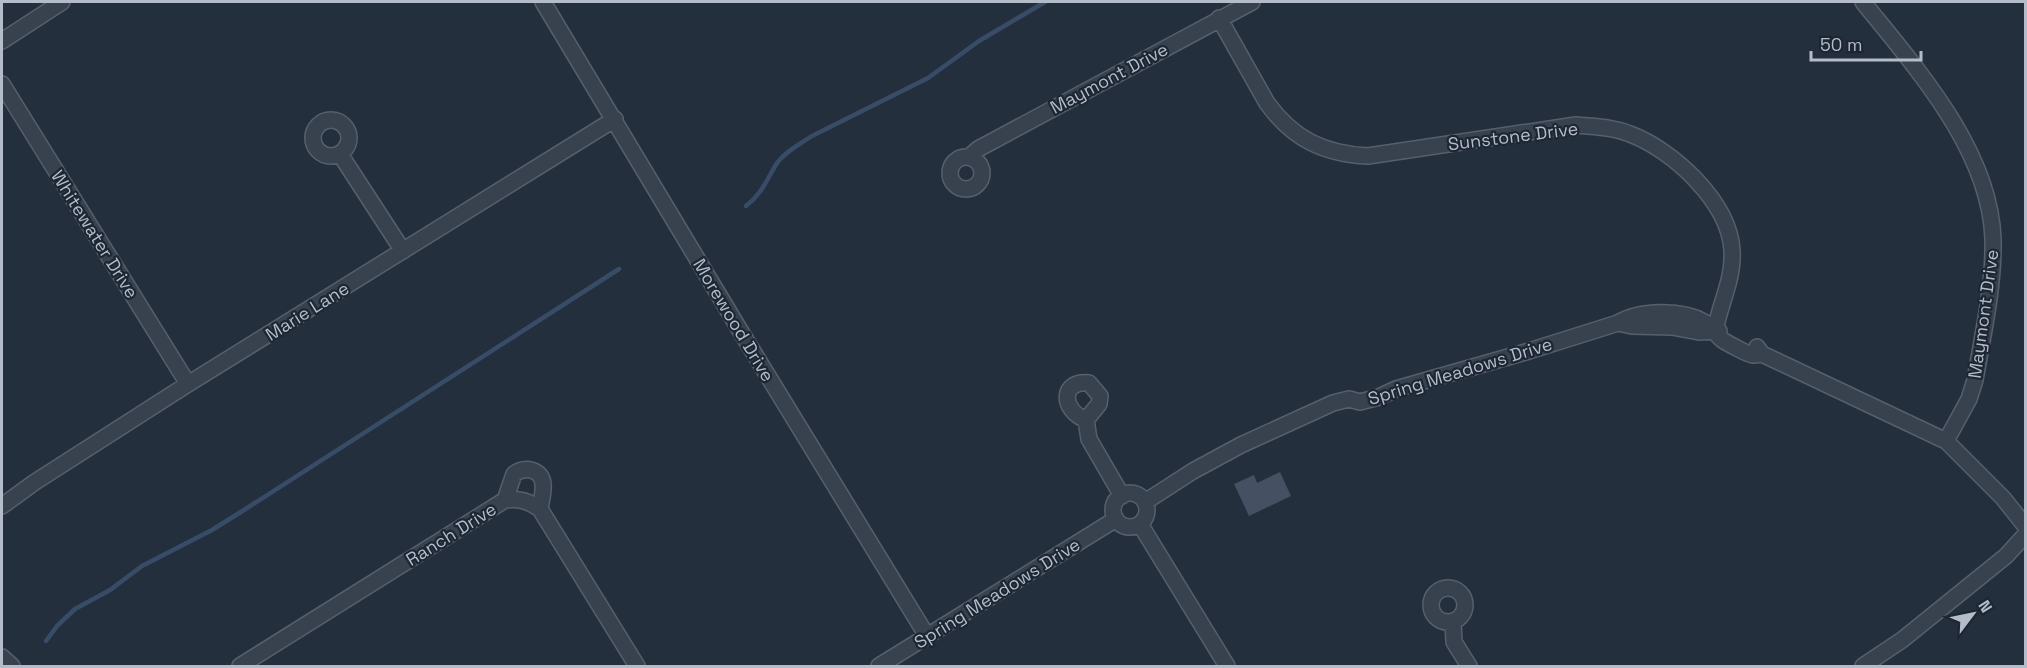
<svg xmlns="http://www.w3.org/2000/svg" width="2027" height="668" font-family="'Space Grotesk',sans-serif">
<rect width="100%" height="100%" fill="#242f3e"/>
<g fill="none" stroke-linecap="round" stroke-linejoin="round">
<path stroke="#394c67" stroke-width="4.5" d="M746 206C762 194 767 179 777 163 786 151 800 144 812 136L928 78 979 41 1045 2
M46 641 57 626 75 609 110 590 142 566 212 530 244 510 619 269"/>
</g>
<path fill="#455162" d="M1280 472 1291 496 1249 516 1234 484 1254 475 1257 483Z"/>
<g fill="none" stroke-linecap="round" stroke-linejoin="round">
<g stroke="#565f6c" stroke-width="18">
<path id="street" d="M543 2 741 332 927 636
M1863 2C1916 68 1990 150 1993 239 1994 286 1983 334 1975 380L1969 399 1946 441
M1219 18 1267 103C1293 139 1324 154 1368 156L1576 125C1595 127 1613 127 1630 134 1673 150 1729 202 1732 250 1734 279 1720 303 1715 331
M2 41 62 2
M2 84 188 384
M313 138a18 18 0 1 1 36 0a18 18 0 1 1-36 0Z
M340 154 403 251
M950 173a16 16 0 1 1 32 0a16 16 0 1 1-32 0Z
M969 157 978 149 1252 2
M1618 323 1632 326 1672 327 1699 332 1719 331
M1757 347 1762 354 1946 441 2003 498 2026 527
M1086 420 1099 404 1100 396 1089 383C1060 380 1061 410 1086 420L1089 439 1122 496
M1113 510a17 17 0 1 1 34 0a17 17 0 1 1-34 0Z
M505 500 514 474C525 466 542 469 543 484 544 492 541 501 540 509
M1145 502 1193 471 1241 445 1333 403 1349 399 1360 402 1379 397 1396 389 1529 351 1618 323C1639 310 1682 309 1704 322 1712 326 1716 336 1724 341 1729 344 1747 354 1753 355 1756 355 1759 354 1762 354
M2 506 35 482 188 384 615 119
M1140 524 1227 666
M1431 605a17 17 0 1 1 34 0a17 17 0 1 1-34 0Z
M1453 621 1454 642 1469 666
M2 657 12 666
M240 666 505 500C519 498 528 501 540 509L637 666
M879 666 1116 519
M1863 666 1902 640 2006 556 2026 534"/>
</g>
<use href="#street" stroke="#38414e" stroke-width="15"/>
</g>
<g text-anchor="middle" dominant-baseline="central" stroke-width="4.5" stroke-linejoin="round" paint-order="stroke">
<g font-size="18" fill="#b4bcc9" stroke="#1d2633">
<text transform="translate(1109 78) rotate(-28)">Maymont Drive</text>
<text transform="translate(1513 136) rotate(-7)">Sunstone Drive</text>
<text transform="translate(95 234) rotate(58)">Whitewater Drive</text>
<text transform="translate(307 311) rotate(-32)">Marie Lane</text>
<text transform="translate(1983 314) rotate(-82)">Maymont Drive</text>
<text transform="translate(734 320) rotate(59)">Morewood Drive</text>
<text transform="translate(1460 371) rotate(-17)">Spring Meadows Drive</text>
<text transform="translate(451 534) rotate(-32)">Ranch Drive</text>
<text transform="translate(997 593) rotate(-32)">Spring Meadows Drive</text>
</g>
</g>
<rect width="2027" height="668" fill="none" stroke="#b4bcc9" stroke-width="6"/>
<g transform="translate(1973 614) rotate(58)" stroke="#1d2633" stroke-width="4.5" paint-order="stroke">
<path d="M0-4.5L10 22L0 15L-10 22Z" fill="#b4bcc9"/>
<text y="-9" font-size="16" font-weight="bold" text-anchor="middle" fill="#b4bcc9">N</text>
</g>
<path d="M1811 51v9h110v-9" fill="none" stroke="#b4bcc9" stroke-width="3"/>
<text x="1820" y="51" font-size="18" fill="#b4bcc9" stroke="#1d2633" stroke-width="4.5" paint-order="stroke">50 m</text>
</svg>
